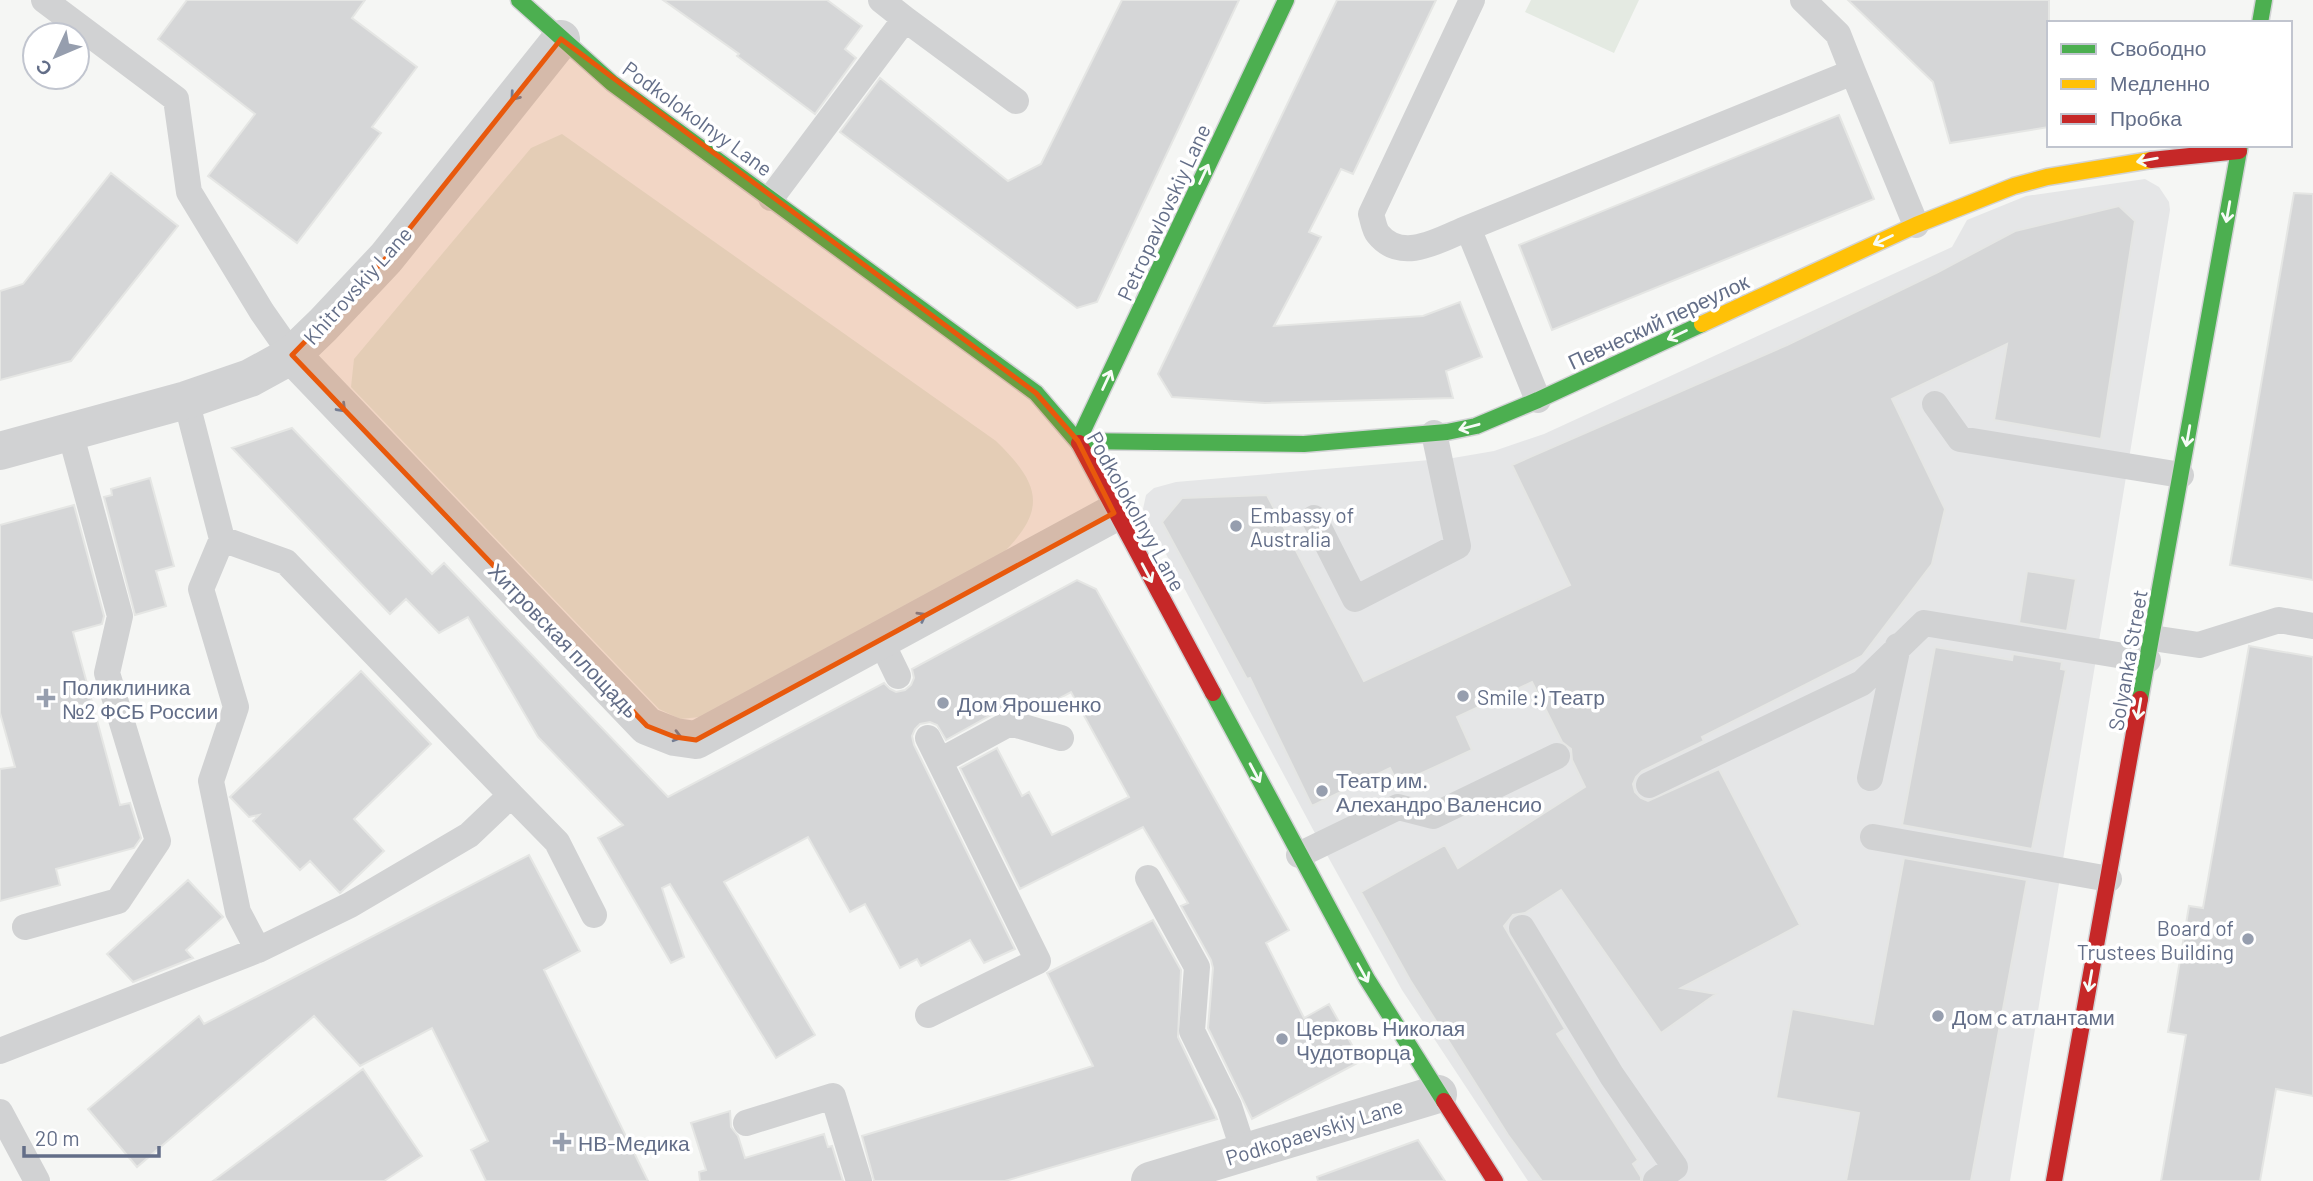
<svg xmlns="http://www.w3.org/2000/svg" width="2313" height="1181" font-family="Barlow,sans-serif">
<rect width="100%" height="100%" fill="#f5f6f4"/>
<path fill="#e5e6e7" d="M2145 179 2159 187 2169 202 2170 210 2010 1181H1528L1402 990 1317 837 1150 524 1143 509 1146 495 1154 488 1176 482 1453 458 1494 451 1544 434 1952 247 1967 220 2026 196Z"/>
<path fill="#e4eae2" d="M1531 0H1639L1614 53 1525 12Z
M562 134 996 441C1041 485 1048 510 1000 556L710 716 680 719 659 709 351 387 354 359 531 148Z"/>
<path fill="#d5d6d7" stroke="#e5e6e4" stroke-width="2" d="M187 0H365L352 18 417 67 372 127 381 133 297 243 208 176 255 114 158 39Z
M663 0H827L862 26 845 49 856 58 815 114 737 56 739 54Z
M1122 0H1239L1097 302 1077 308 840 132 880 78 1008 181 1041 164Z
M1337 0H1436L1353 174 1341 169 1309 232 1321 237 1274 326 1423 316 1460 302 1482 357 1446 371 1453 398 1265 403 1172 397 1158 374Z
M1848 0H2049V127L1950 143 1933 82Z
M1839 115 1874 199 1552 330 1519 245Z
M111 173 178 226 71 361 0 380V291L23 284Z
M2294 193 2313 194V580L2230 565Z
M2119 206 2135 221 2101 439 1994 420 2007 344 1892 399 1945 509 1932 564 1862 656 1702 737 1704 741 1642 771 1636 777 1633 784 1635 792 1641 798 1648 801 1719 769 1800 925 1681 988 1716 994 1661 1033 1561 890 1525 913 1513 915 1504 926 1565 1029 1557 1034 1638 1160 1633 1164 1641 1177V1181H1542L1508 1135 1410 980 1361 892 1445 845 1458 868 1585 787 1572 760 1571 749 1562 742 1532 682 1457 717 1472 750 1398 784 1390 768 1312 806 1250 678 1247 679 1162 522 1182 498 1267 495 1364 681 1570 585 1512 465 1787 345 1938 272 2015 231Z
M292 428 432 574 444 563 668 797 884 683 890 689 896 692 905 690 911 685 914 678 912 669 1077 580 1096 589 1289 930 1266 943 1304 1018 1329 1004 1361 1061 1252 1119 1208 1028 1213 968 1211 960 1181 906 1188 903 1143 827 1020 889 960 768 997 748 1022 796 1029 792 1052 835 1129 797 1071 692 1032 713 1014 708 1002 709 946 740 937 725 930 722 920 724 915 729 912 736 914 745 1015 949 984 963 970 940 921 966 917 959 900 968 865 904 850 912 808 837 724 882 815 1035 776 1058 670 884 662 888 684 957 671 963 598 838 623 825 538 737 468 617 439 633 406 599 390 614 232 448Z
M150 478 174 566 156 571 166 606 135 615 104 497 112 495 111 489Z
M74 505 104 616 102 624 73 632 120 805 130 803 141 838 134 848 56 869 60 885 0 901V769L15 767 0 713V525Z
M2027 571 2076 579 2067 631 2019 623Z
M2249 646 2313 657V1096L2276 1089 2260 1181H2161L2186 1035 2168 1032 2189 906 2203 908Z
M1935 647 2012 660 2013 654 2062 662 2061 669 2066 670 2032 849 1902 825Z
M361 671 431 744 354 819 384 851 340 893 310 861 300 870 253 821 259 815 249 817 230 797Z
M529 855 580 951 544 970 648 1181H486L471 1150 488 1141 432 1028 360 1066 314 1016 137 1167 88 1109 199 1016 204 1024Z
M1904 858 2027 880 1971 1181H1846L1859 1113 1776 1098 1792 1009 1873 1024Z
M188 880 223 917 186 950 193 958 133 982 107 954Z
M1153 920 1181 970 1178 1037 1217 1119 1005 1181H874L862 1136 1093 1066 1047 973Z
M363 1069 422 1156 384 1181H213Z
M730 1111 731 1127 738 1136 745 1158 824 1134 828 1147 832 1146 843 1181H700L699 1172 706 1170 691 1123Z
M1418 1140 1445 1181H1318L1317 1177Z"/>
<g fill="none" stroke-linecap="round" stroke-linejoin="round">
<g stroke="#d2d3d5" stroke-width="19">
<path id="fast" d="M519 0 612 83 1036 393 1079 443
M2260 23 2264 0
M1078 441 1304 444 1447 432 1476 426 1538 400 1702 324
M1078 441 1286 0
M1213 693 1367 979 1444 1101
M2140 699 2240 145"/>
</g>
<g stroke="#d2d3d5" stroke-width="19">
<path id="slow" d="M1702 324 1916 225 2014 186 2047 177 2151 160"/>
</g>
<g stroke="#d2d3d5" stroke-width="19">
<path id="jam" d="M2151 160 2239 151
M1079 443 1213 693
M1444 1101 1495 1181
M2054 1181 2140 699"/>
</g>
<path stroke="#d1d2d3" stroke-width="26" d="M44 0 176 99 189 192 262 312 292 355
M1803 0 1838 34 1853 72
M905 19 1016 101
M771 198 905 19 881 0
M1468 228C1441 239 1402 264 1378 234 1374 229 1373 220 1371 214L1472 0
M186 400 222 539 201 589 236 707 211 781 238 912 258 950
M1538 400 1468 228 1853 72 1916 225
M1935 404 1960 439 2181 475
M1314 518 1355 599 1458 546 1434 433
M2152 638 2199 645 2279 620 2313 626
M880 639 898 676
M940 761 1010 723 1061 738
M1870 778 1898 646
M1649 785 1862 683 1924 623 2148 660
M511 795 557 842 594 915
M1873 837 2109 879
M1299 855 1398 807 1433 816 1557 756
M1148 878 1197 967 1192 1031 1229 1106 1244 1152
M25 927 118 901 158 841 107 673 120 616 70 432
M1522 928 1612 1076 1675 1167 1656 1181
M928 1015 1038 961 928 738
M0 1051 258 950 350 905 469 835 511 795 286 562 222 539
M0 1112 37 1181
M746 1123 833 1096 859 1181"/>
<path stroke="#d1d2d3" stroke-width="38" d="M292 355 647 726 675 737 696 740 1114 513
M0 451 186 400 250 378 292 355 323 325 386 258 561 39
M1150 1181 1438 1094"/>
<use href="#fast" stroke="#4caf50" stroke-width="16"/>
<use href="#slow" stroke="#ffc107" stroke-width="16"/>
<use href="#jam" stroke="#c62828" stroke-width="16"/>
</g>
<defs><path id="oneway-shaft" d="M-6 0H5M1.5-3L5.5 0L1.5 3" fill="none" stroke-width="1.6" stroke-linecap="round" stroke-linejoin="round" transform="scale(1.75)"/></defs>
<g stroke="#747d93">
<use href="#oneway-shaft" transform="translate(518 92) rotate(129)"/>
<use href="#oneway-shaft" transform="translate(338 404) rotate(46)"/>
<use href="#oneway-shaft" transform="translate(917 619) rotate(-28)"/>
<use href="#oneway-shaft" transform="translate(672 735) rotate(16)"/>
</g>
<g stroke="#f6fbf6">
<use href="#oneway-shaft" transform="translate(2147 160) rotate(170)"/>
<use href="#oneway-shaft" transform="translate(1204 174) rotate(-65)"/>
<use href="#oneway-shaft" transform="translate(2228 212) rotate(100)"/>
<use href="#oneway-shaft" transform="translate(1883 240) rotate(155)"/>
<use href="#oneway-shaft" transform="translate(1677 335) rotate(155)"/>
<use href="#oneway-shaft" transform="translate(1107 380) rotate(-65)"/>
<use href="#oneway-shaft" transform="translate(1469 427) rotate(165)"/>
<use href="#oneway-shaft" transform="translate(2188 436) rotate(100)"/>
<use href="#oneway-shaft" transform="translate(1147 573) rotate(62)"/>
<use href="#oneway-shaft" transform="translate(2139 709) rotate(100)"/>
<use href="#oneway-shaft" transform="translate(1255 773) rotate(62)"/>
<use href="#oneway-shaft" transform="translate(1363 973) rotate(61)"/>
<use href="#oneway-shaft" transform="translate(2090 981) rotate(100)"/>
</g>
<path fill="#e8590c" fill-opacity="0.2" stroke="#e8590c" stroke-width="5" stroke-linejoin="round" d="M561 39 1036 393 1078 441 1114 513 696 740 675 737 647 726 292 355 386 258Z"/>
<g fill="#969eae" stroke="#fff" stroke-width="2.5">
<circle cx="1236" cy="526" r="7"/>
<circle cx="1463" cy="696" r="7"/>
<path d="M42.5 687.5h7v7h7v7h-7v7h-7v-7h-7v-7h7z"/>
<circle cx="943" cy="703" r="7"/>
<circle cx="1322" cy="791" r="7"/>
<circle cx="2248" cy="939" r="7"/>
<circle cx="1938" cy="1016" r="7"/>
<circle cx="1282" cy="1039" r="7"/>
<path d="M558.5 1131.5h7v7h7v7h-7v7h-7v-7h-7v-7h7z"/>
</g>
<g text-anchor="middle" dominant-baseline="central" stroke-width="7" stroke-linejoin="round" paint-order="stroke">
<g font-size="21" fill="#636e88" stroke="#fff">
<text transform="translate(698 118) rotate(36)">Podkolokolnyy Lane</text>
<text transform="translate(1163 212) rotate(-65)">Petropavlovskiy Lane</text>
<text transform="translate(357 285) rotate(-48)">Khitrovskiy Lane</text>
<text transform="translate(1658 321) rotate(-25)">Певческий переулок</text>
<text transform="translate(1137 511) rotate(61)">Podkolokolnyy Lane</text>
<text transform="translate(564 640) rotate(46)">Хитровская площадь</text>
<text transform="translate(2127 660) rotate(-80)">Solyanka Street</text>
<text transform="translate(1314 1131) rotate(-17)">Podkopaevskiy Lane</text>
</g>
<g font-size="21" fill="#636e88" stroke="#fff" text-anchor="start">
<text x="1250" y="514">Embassy of<tspan x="1250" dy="24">Australia</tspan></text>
<text x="62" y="686">Поликлиника<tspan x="62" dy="24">№2 ФСБ России</tspan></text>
<text x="1477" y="696">Smile :) Театр</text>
<text x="957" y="703">Дом Ярошенко</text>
<text x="1336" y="779">Театр им.<tspan x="1336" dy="24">Алехандро Валенсио</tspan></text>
<text x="2234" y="927" text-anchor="end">Board of<tspan x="2234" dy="24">Trustees Building</tspan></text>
<text x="1952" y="1016">Дом с атлантами</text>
<text x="1296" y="1027">Церковь Николая<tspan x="1296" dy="24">Чудотворца</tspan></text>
<text x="578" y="1142">НВ-Медика</text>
</g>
</g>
<rect x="2047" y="21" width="245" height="126" fill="#ffffff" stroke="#c1c5cf" stroke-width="2"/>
<rect x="2061" y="44" width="35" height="10" fill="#4caf50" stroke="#c1c5cf" stroke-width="2"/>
<text x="2110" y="56" font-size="21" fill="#636e88">Свободно</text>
<rect x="2061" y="79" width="35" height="10" fill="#ffc107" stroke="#c1c5cf" stroke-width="2"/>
<text x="2110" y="91" font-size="21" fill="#636e88">Медленно</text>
<rect x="2061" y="114" width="35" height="10" fill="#c62828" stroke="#c1c5cf" stroke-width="2"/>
<text x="2110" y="126" font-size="21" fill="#636e88">Пробка</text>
<g transform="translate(56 56) rotate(226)"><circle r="33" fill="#ffffff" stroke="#c1c5cf" stroke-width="2"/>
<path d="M0-5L12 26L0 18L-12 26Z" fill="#969eae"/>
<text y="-10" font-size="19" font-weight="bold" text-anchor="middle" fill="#636e88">С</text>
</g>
<path d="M24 1146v10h135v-10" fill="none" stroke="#636e88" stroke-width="3.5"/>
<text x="35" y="1146" font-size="21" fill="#636e88" stroke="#ffffff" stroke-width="5" paint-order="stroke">20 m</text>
</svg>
